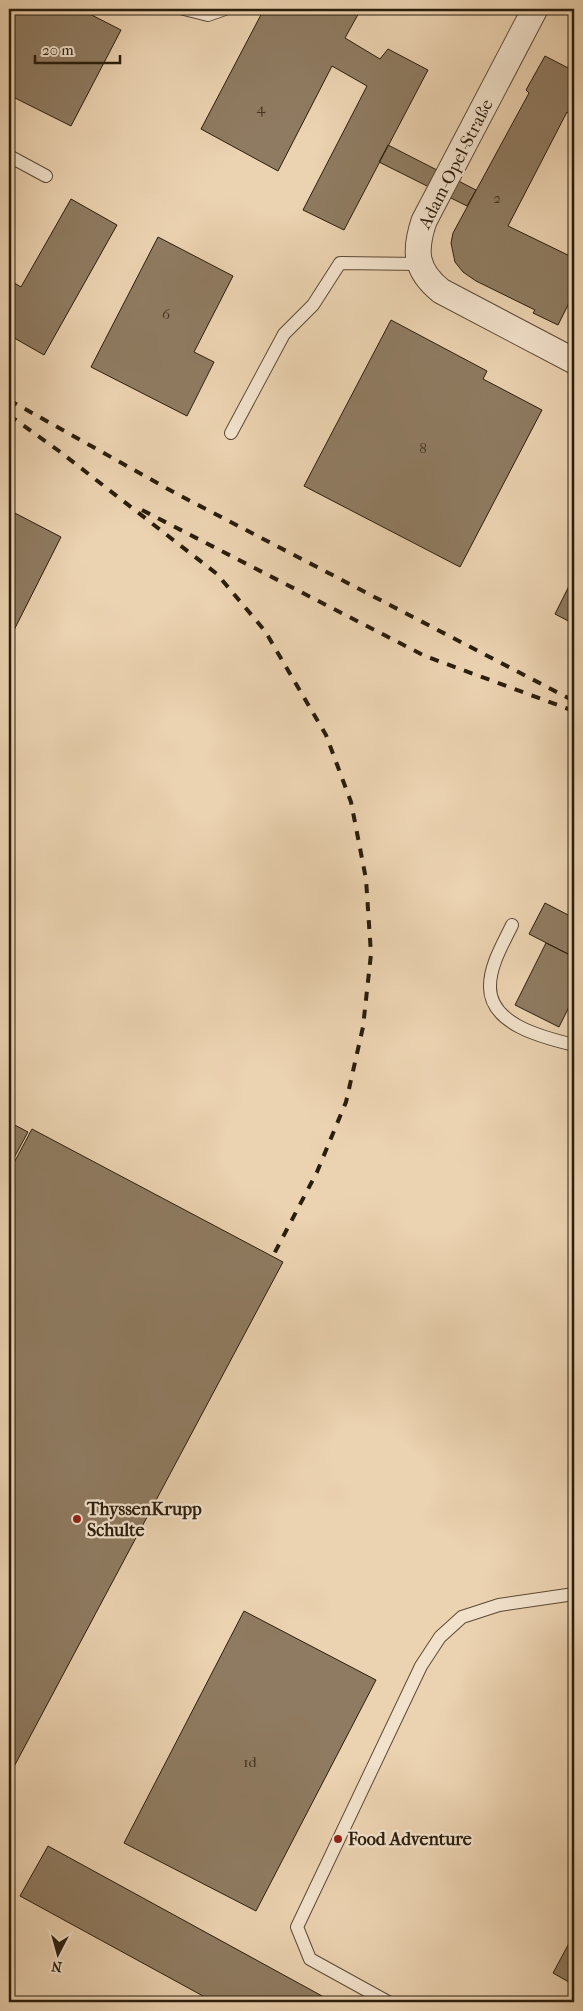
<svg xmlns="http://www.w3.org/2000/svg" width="583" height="2011" font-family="'IM FELL French Canon',serif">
<rect width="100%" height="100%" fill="#ebd2b0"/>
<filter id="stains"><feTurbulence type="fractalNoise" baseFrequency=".004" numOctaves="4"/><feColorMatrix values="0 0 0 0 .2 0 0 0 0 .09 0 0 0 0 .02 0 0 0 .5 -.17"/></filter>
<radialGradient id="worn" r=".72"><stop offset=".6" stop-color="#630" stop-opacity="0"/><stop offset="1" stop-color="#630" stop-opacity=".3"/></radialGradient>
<path fill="#8f7b61" stroke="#2b1d0c" d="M9 9H80L121 30 71 126 9 95Z
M264 9H361L345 38 380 59 388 49 428 70 344 230 303 210 367 86 332 66 278 171 201 129Z
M545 56 574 71V109L571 115 567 112 508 226 574 258V293L558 325 533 313 535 310 476 281 463 272 455 262 451 243 453 233 529 93 526 90Z
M388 145 476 190 467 206 379 162Z
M71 199 117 225 44 355 9 335V280L21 287Z
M158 237 233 276 194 352 214 362 187 416 91 367Z
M391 320 487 371 483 379 542 410 460 567 304 486Z
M9 510 61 537 9 640Z
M574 576V624L555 614Z
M545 903 574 918V957L529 934Z
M546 943 574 957V997L559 1027 515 1005Z
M9 1122 28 1132 9 1167Z
M32 1129 283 1262 9 1776V1172Z
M244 1611 376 1680 256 1911 124 1843Z
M48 1846 333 2002H214L20 1896Z
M574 1934V1985L553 1973Z"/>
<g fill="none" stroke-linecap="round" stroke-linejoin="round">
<g stroke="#5b4a35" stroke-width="14">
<path id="service" d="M184 9 208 15 225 9
M9 156 46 176
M231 433 284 334 313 305 340 263 420 264
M512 925C503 944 490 965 490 986 489 1025 545 1038 574 1045
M388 2002 310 1959 297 1927 421 1666 440 1637 462 1617 499 1605 574 1594"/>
</g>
<g stroke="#5b4a35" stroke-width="27">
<path id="minor" d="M535 9 424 221C414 251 415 270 441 291L574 361"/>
</g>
<use href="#service" stroke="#f2e2cc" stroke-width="12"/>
<use href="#minor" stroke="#f2e2cc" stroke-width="25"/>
<path stroke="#2b1d0c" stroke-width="4" stroke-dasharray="9 9" stroke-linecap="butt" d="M9 400 177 494 574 701
M9 415 59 451 217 574 265 631 326 735 351 802 366 879 371 954 363 1027 346 1102 317 1172 274 1254
M142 510 425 656 574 711"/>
</g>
<g fill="#8f2418" stroke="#f2e2cc" stroke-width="2">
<circle cx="77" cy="1519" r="5"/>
<circle cx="338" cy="1839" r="5"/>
</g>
<g text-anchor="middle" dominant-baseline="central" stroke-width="4.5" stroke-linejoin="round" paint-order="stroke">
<g font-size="15" fill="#443421">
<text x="261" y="108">4</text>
<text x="497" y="198">2</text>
<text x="166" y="314">6</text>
<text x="423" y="448">8</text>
<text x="250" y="1762">1d</text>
</g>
<g font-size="18" fill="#2b1d0c" stroke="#f2e2cc">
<text transform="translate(456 164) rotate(-63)">Adam-Opel-Straße</text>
</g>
<g font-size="18" font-weight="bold" fill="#2b1d0c" stroke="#f2e2cc" text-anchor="start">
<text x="87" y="1509">ThyssenKrupp<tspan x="87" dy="21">Schulte</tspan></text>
<text x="348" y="1839">Food Adventure</text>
</g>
</g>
<rect width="583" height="2011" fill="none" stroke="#ebd2b0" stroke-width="30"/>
<rect x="10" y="10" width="563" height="1991" fill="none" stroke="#2b1d0c" stroke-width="2.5"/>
<rect x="15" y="15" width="553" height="1981" fill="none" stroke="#2b1d0c"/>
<g transform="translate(58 1954) rotate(186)" stroke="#f2e2cc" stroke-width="4" paint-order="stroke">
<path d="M0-4L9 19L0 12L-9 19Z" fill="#2b1d0c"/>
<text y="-8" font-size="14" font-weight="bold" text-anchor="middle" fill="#2b1d0c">N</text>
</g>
<path d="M35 55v8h85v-8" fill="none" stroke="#2b1d0c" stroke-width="2.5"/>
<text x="42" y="55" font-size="15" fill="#2b1d0c" stroke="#f2e2cc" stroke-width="4" paint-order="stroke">20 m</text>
<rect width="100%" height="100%" filter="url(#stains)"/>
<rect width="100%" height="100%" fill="url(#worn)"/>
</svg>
